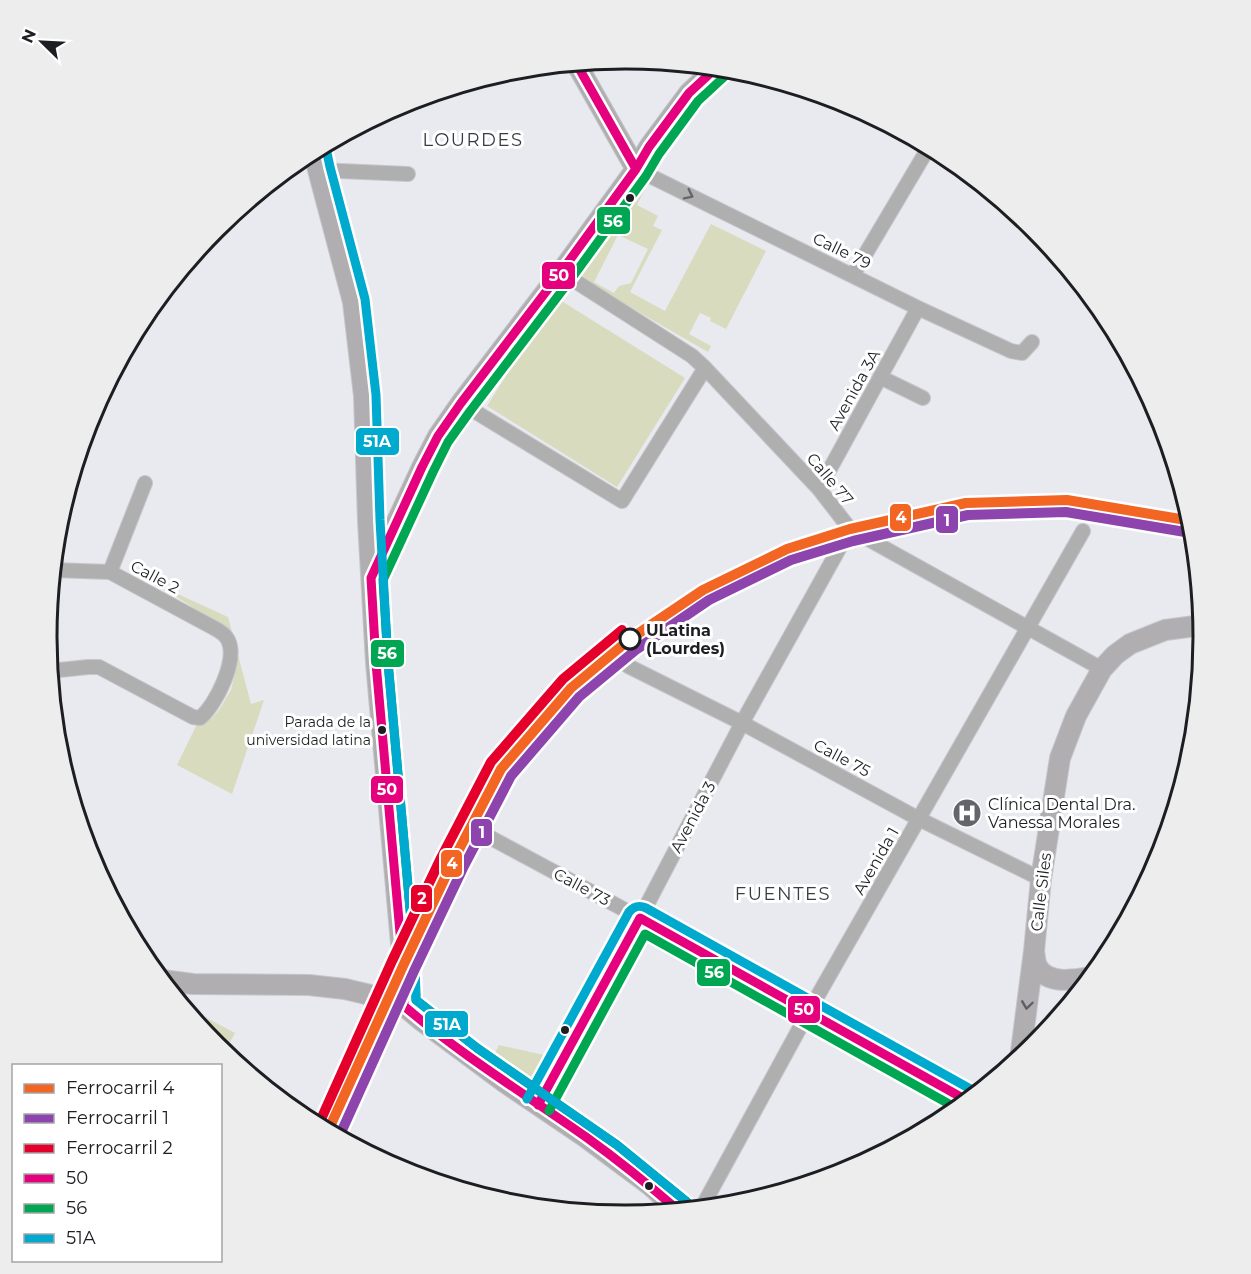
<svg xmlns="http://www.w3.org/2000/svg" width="1251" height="1274" font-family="Montserrat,sans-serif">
<rect width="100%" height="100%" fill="#e8eaf0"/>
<path fill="#d8dbbe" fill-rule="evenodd" d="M645 189 637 205 658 216 653 226 662 230 630 292 665 311 711 224 766 251 726 329 710 321 711 318 700 313 689 334 711 346 708 352 583 280V274ZM618 235 648 249 631 283 619 286 614 293 594 282Z
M555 297 685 378 617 487 487 406Z
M158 585 228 617 251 704 264 700 232 794 177 765 197 724 206 722 212 718 219 710 231 690 235 673 233 648 225 628Z
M182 1005 235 1033 224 1053 216 1046Z
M499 1045 544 1055 532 1080 514 1076 492 1059Z"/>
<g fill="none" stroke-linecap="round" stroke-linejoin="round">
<g stroke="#c4c6ca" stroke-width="16">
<path id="street" d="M636 169 918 308 1011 351 1022 353 1032 342
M318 170 408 174
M561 272 692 356 705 368 819 489 850 529 1102 669
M853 275 926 152 927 145
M880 377 923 398
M461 403 622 501 705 368
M819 489 918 308
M110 572 145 483
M628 666 742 723 919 819 1041 879
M50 671 88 667H99L193 717 200 718C216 705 238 660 228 640 225 634 220 631 214 628L110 572 53 570
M478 831 640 918 742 723 850 529
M701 1209 809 1011 1083 531"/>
</g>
<g stroke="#c4c6ca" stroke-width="22">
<path id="secondary" d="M576 63 636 169
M314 150 318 170 353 302 364 396 368 521 376 663 403 966 404 1006
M373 573 422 467 438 436 461 403 561 272 636 169 649 147 689 93 717 67
M1034 951C1035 956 1035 962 1037 966 1047 985 1074 980 1092 977
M162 980 193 984 309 985 345 989 387 999 404 1006 422 1021 504 1082 585 1137 651 1186 679 1211
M1020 1059 1034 951 1041 879 1060 758 1076 716 1102 669 1115 655 1130 644 1165 630 1203 625
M538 1105 640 918 968 1101"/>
</g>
<use href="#street" stroke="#b0afb0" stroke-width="14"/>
<use href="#secondary" stroke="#b0aeb0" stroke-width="20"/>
<g stroke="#fff" stroke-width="14">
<path id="bus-1" d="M576 63 636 169
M640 918 968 1101
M404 1006 403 966 376 663 371 578 422 467 438 436 461 403 561 272 636 169 649 147 689 93 717 67
M404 1006C461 1055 525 1094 586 1137 618 1160 649 1185 679 1211
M538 1105 640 918"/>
</g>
<g stroke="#fff" stroke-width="14">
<path id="bus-2" d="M549 1111 645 934 958 1109
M687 1202 617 1145 477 1048 416 1000 415 965 388 662 383 580 433 472 448 442 471 410 571 279 646 176 659 154 698 101 725 76"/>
</g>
<g stroke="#fff" stroke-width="14">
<path id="bus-3" d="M326 148 330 167 365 299 376 395 380 520 388 662 415 965 416 1000 477 1048 617 1145 687 1202
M527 1099 629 912C634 906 639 905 646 908L974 1091"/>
</g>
<use href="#bus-1" stroke="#e5007d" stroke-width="9"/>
<use href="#bus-2" stroke="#00a651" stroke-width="9"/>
<use href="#bus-3" stroke="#00a9ce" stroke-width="9"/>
<g stroke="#fff" stroke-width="15">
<path id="rail-1" d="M328 1131 403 966 452 863 501 769 571 688 630 639 703 590 787 549 850 529 966 503 1067 500 1192 521"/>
</g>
<g stroke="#fff" stroke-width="15">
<path id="rail-2" d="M339 1137 414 971 463 868 511 776 579 697 637 649 709 600 791 560 853 541 968 515 1066 512 1191 533"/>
</g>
<g stroke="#fff" stroke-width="15">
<path id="rail-3" d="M318 1126 392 961 441 858 491 762 563 679 622 630"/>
</g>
<use href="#rail-1" stroke="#f26522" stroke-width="10"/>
<use href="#rail-2" stroke="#8e44ad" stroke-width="10"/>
<use href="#rail-3" stroke="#e4002b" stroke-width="10"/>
</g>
<defs><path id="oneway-chevron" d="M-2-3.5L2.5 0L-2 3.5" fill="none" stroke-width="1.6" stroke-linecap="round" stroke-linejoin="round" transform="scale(1.5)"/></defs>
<use stroke="#666669" href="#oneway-chevron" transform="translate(689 195) rotate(26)"/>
<use stroke="#5f5f62" href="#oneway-chevron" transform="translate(1027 1005) rotate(98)"/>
<defs>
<g id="hospital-disc" transform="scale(1.5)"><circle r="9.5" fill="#63656a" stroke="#fff"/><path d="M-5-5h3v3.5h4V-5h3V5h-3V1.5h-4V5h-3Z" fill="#fff"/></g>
</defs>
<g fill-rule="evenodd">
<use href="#hospital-disc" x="967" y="813"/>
</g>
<g fill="#1c1e22" stroke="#fff" stroke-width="2">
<circle cx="630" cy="198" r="5"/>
<circle cx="382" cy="730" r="5"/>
<circle cx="565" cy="1030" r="5"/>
<circle cx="649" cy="1186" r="5"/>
</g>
<circle fill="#fff" stroke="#1c1e22" stroke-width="3" cx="630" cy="639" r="10"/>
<g text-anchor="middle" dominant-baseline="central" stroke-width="6" stroke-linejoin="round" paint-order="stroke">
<g font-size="14" fill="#1c1e22" stroke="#fff" text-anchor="end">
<text x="371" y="722">Parada de la<tspan x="371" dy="18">universidad latina</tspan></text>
</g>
<g font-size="16" fill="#1c1e22" stroke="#fff">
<text transform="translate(842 251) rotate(26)">Calle 79</text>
<text transform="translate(854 390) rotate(-61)">Avenida 3A</text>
<text transform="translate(830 479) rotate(50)">Calle 77</text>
<text transform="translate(155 577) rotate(28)">Calle 2</text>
<text transform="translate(842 758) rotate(28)">Calle 75</text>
<text transform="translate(693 817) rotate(-62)">Avenida 3</text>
<text transform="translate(876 861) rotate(-60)">Avenida 1</text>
<text transform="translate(582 887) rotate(28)">Calle 73</text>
<text transform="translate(1041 892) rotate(-83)">Calle Siles</text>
</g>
<g font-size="16" font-weight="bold" fill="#1c1e22" stroke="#fff" text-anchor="start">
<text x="646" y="630">ULatina<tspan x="646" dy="18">(Lourdes)</tspan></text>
</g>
<g font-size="16" fill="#1c1e22" stroke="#fff" text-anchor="start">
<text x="988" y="804">Clínica Dental Dra.<tspan x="988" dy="18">Vanessa Morales</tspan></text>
</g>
<g font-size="18" letter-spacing="1.5" fill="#373b43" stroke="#fff">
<text x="473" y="140">LOURDES</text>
<text x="783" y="894">FUENTES</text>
</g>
</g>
<path d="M0 0H1251V1274H0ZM57 637a568 568 0 1 1 1136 0a568 568 0 1 1-1136 0Z" fill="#ededed" fill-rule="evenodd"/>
<path fill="none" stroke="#1c1e22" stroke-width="3" d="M57 637a568 568 0 1 1 1136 0a568 568 0 1 1-1136 0Z"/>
<g stroke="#fff" stroke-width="2">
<rect x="596" y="206" width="35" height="29" rx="6" fill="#00a651"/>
<rect x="541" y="261" width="35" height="29" rx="6" fill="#e5007d"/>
<rect x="355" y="427" width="45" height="29" rx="6" fill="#00a9ce"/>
<rect x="889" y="503" width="23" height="29" rx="6" fill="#f26522"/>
<rect x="935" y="505" width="24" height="29" rx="6" fill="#8e44ad"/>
<rect x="370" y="639" width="35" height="29" rx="6" fill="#00a651"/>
<rect x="370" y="775" width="34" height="29" rx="6" fill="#e5007d"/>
<rect x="470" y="818" width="23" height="29" rx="6" fill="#8e44ad"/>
<rect x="440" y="849" width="23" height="29" rx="6" fill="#f26522"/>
<rect x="410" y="884" width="23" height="29" rx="6" fill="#e4002b"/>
<rect x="696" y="958" width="35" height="29" rx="6" fill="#00a651"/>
<rect x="787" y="995" width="34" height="29" rx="6" fill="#e5007d"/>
<rect x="424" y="1010" width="45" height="28" rx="6" fill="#00a9ce"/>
</g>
<g font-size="16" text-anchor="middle" font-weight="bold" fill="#fff">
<text x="613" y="227">56</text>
<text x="559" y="281">50</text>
<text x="377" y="447">51A</text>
<text x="901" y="523">4</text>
<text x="947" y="526">1</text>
<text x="387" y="659">56</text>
<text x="387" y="795">50</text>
<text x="482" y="838">1</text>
<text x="452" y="869">4</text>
<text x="422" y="904">2</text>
<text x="714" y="978">56</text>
<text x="804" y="1015">50</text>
<text x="447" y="1030">51A</text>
</g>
<rect x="12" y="1064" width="210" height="198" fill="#ffffff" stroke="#a4a5a7" stroke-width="1.5"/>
<rect x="24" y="1084" width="30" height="9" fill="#f26522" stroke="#a4a5a7" stroke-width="1.5"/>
<text x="66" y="1094" font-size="18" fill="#1c1e22">Ferrocarril 4</text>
<rect x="24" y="1114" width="30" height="9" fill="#8e44ad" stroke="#a4a5a7" stroke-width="1.5"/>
<text x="66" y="1124" font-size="18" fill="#1c1e22">Ferrocarril 1</text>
<rect x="24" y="1144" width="30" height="9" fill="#e4002b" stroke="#a4a5a7" stroke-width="1.5"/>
<text x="66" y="1154" font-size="18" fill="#1c1e22">Ferrocarril 2</text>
<rect x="24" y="1174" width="30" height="9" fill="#e5007d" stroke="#a4a5a7" stroke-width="1.5"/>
<text x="66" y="1184" font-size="18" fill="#1c1e22">50</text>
<rect x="24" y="1204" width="30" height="9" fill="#00a651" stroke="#a4a5a7" stroke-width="1.5"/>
<text x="66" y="1214" font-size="18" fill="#1c1e22">56</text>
<rect x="24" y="1234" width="30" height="9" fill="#00a9ce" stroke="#a4a5a7" stroke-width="1.5"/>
<text x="66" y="1244" font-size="18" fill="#1c1e22">51A</text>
<g transform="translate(42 42) rotate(294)" stroke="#ffffff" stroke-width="4.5" paint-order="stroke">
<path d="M0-4.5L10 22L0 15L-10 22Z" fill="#1c1e22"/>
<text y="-9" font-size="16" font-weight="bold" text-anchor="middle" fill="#1c1e22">N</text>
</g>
</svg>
